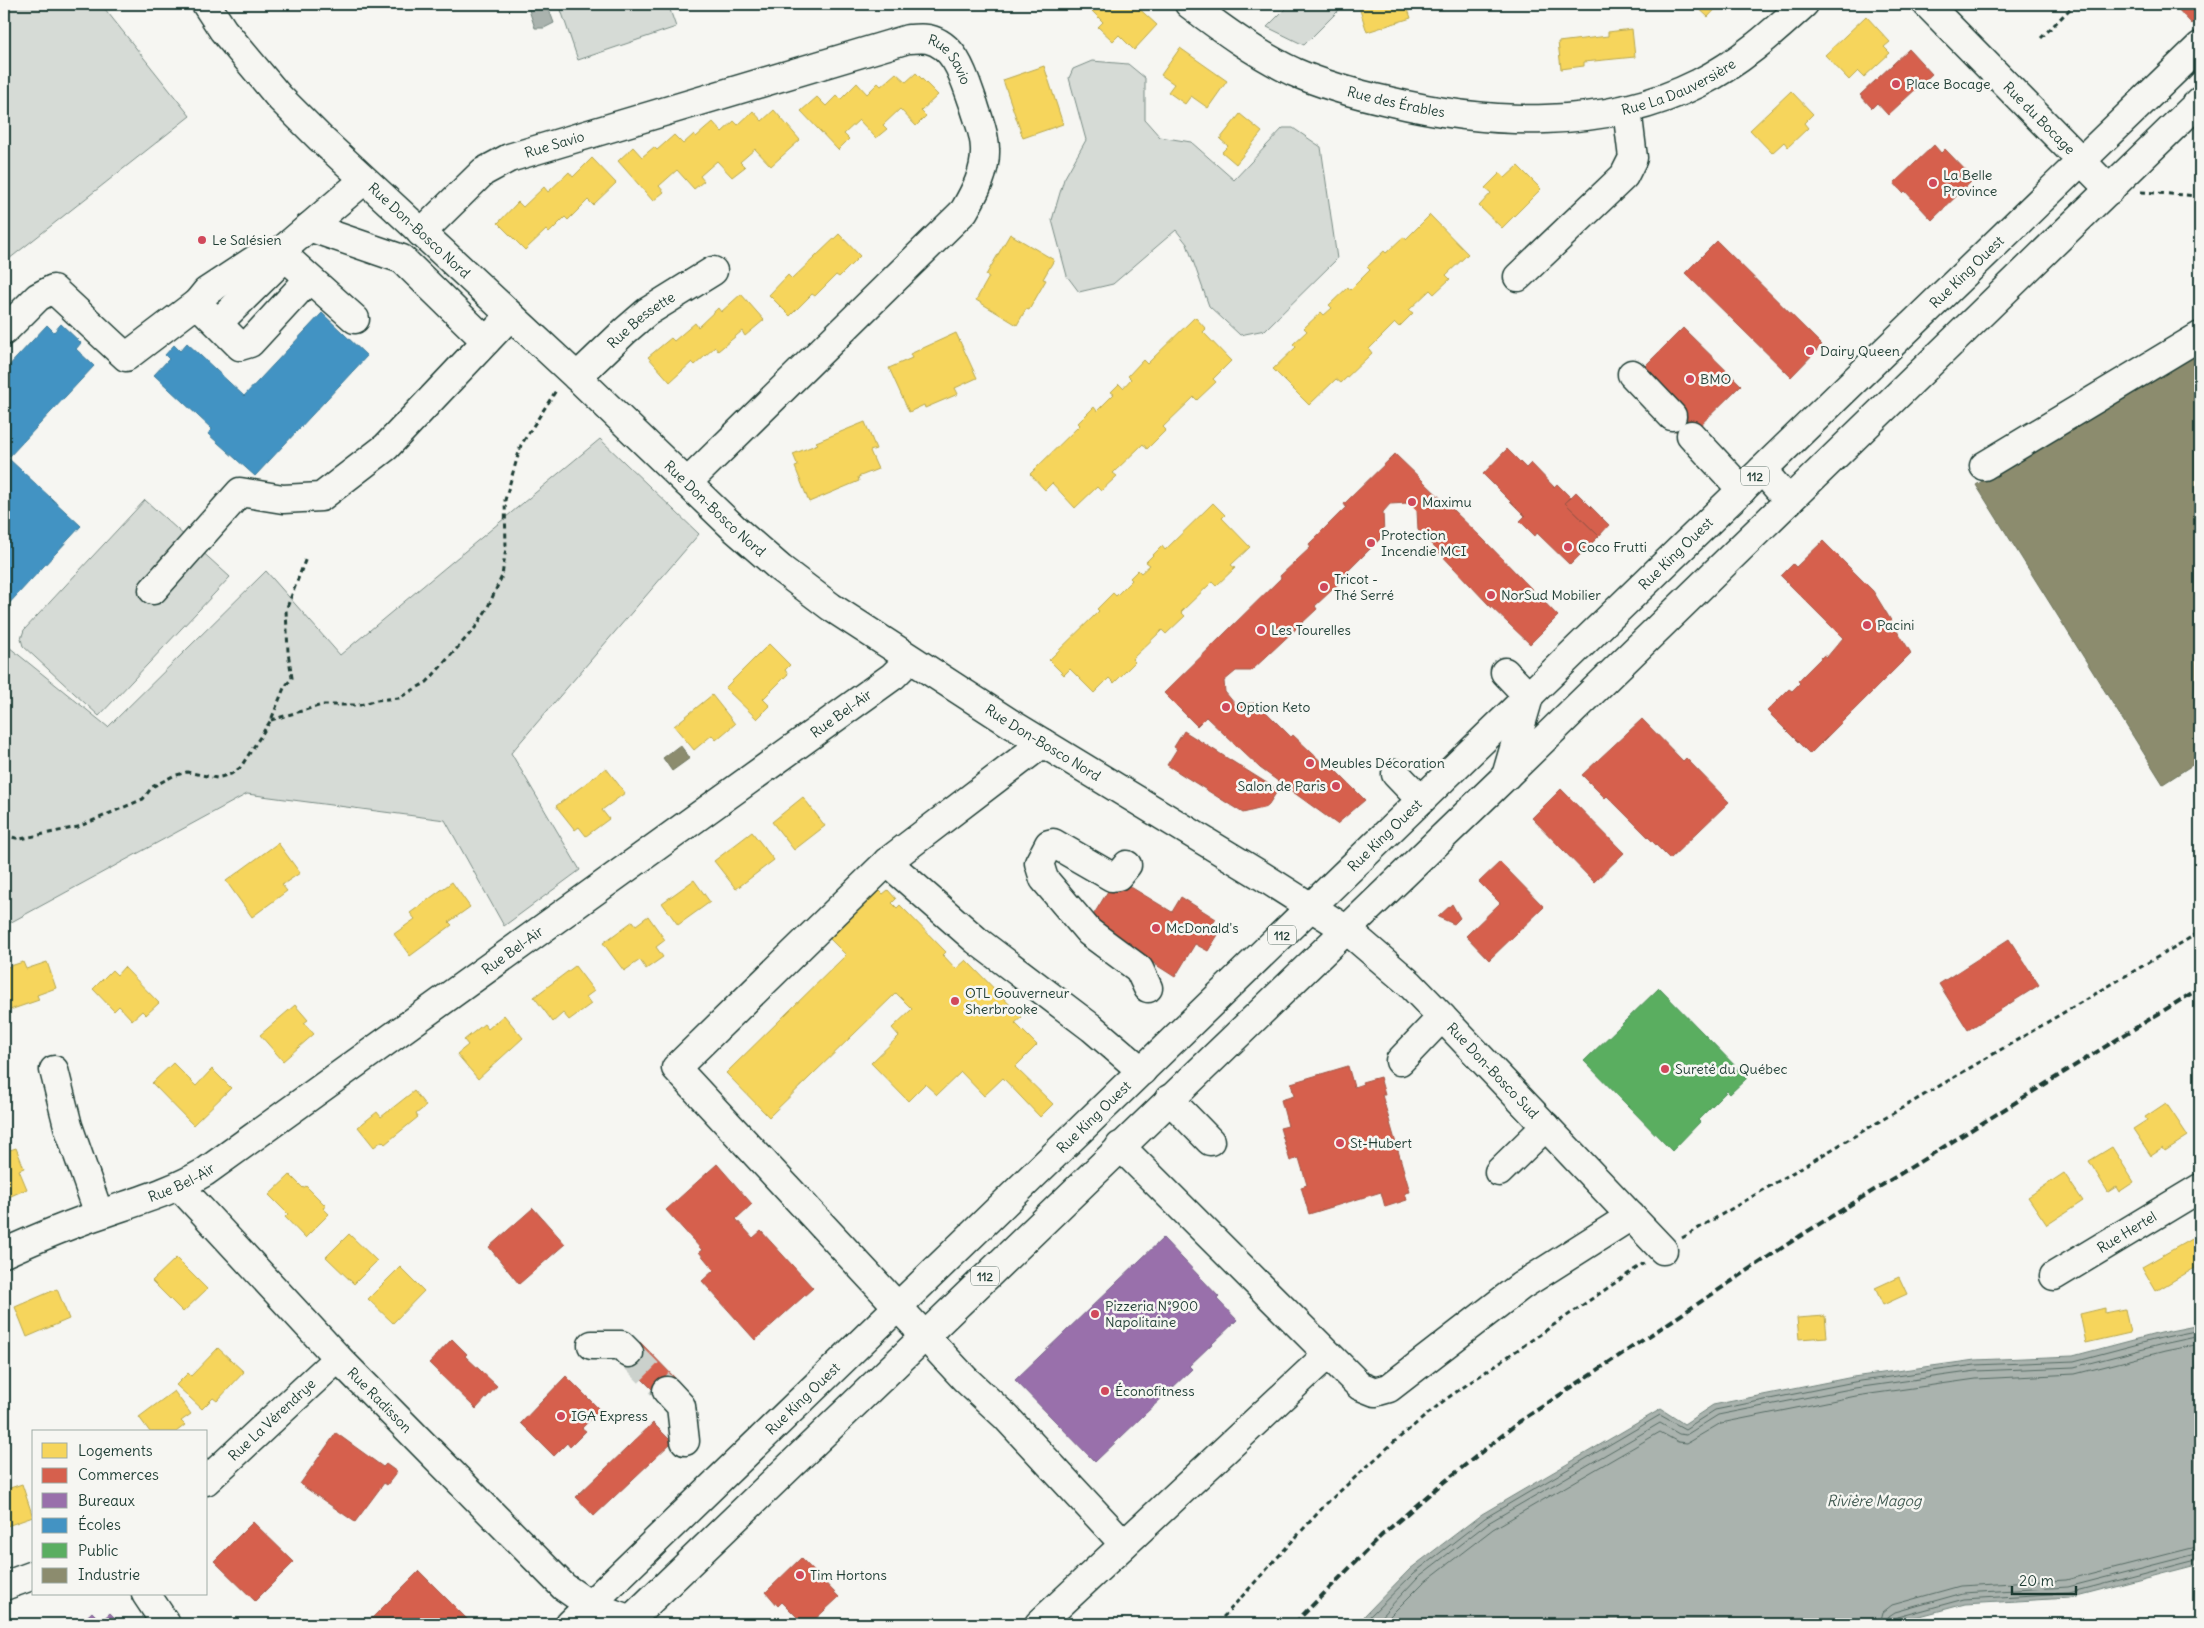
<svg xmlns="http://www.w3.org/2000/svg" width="2204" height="1628" font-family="Delius,sans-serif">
<rect width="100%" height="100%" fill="#f6f6f2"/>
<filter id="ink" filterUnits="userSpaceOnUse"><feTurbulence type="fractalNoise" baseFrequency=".02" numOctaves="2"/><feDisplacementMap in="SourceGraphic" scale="10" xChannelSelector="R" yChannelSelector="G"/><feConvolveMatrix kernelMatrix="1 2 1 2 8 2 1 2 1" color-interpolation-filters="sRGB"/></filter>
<g filter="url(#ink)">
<path fill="#d6dbd6" stroke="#7a8c85" d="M4 4H101L190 116 4 263Z
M559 4H668L676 27 578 60Z
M1290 4H1345L1304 45 1267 27Z
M1092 61 1128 64 1145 78V120L1160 137 1191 142 1234 180 1283 128H1293L1321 147 1337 259 1265 330 1240 335 1209 306 1187 244 1176 230 1113 284 1079 292 1067 276 1052 220 1064 179 1086 140 1069 78 1073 69Z
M600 439 699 534 511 753 580 870 504 926 445 820 247 794 4 926V643L108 727 266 571 340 655Z
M145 500 230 577 99 716 23 646 21 639 24 630Z"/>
<path fill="#aab3ae" stroke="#72847d" d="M527 4H547L554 23 544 28H535Z
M2200 1325V1564L2069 1598 1965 1604 1890 1624H1362L1365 1615 1410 1569 1482 1514 1661 1409 1684 1424 1713 1405 1853 1377 1975 1360 2073 1356 2160 1333Z"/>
<path fill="#f6d55c" stroke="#b6a750" d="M1099 4H1134L1157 25 1134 50 1119 35 1113 41 1098 27 1103 22 1092 11Z
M1358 4H1406L1411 18 1367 32Z
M1694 4H1720L1708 17Z
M1866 16 1890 42 1884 47 1890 53 1864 77 1858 71 1849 80 1825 55Z
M1632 29 1635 57 1584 62V66L1561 69 1558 42 1608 36V32Z
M1180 48 1227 81 1208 108 1191 96 1185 104 1168 92 1174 84 1161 75Z
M1044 66 1063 124 1023 138 1003 80Z
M896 73 906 82 916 73 938 95 921 111 926 116 916 126 900 109 883 125 887 129 876 138 859 120 844 134 849 139 838 150 801 111 817 97 826 106 837 95 841 99 857 83 867 94 878 83 881 86Z
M1791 91 1813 114 1804 123 1808 128 1788 147 1784 142 1772 153 1750 130Z
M774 110 800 140 771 166 755 149 740 162 745 167 732 177 717 161 700 176 704 181 694 189 677 170 659 186 664 192 653 201 618 161 633 147 642 157 654 147 657 150 674 135 683 144 694 134 696 137 713 122 722 132 734 121 738 125 753 111 762 121Z
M1240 114 1262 132 1236 164 1222 152 1228 146 1220 139Z
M592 158 616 183 593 205 588 200 568 220 565 217 549 233 546 230 525 250 498 223 518 202 523 207 544 187 548 192 569 172 573 177Z
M1518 166 1541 189 1502 228 1479 206 1491 193 1485 188 1500 173 1505 178Z
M1430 215 1468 254 1446 275 1450 279 1434 294 1430 290 1409 310 1413 313 1399 327 1395 323 1369 349 1372 353 1341 383 1336 379 1309 405 1273 369 1296 347 1293 344 1307 331 1304 328 1321 312 1324 315 1332 308 1329 305 1348 287 1350 290 1370 270 1367 267 1384 251 1386 253 1403 237 1406 239Z
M839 234 860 256 839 277 836 275 815 296 812 294 790 316 769 295 788 275 792 279Z
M1010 234 1054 260 1043 279 1046 280 1029 310 1026 309 1017 325 976 300 989 277 986 275Z
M741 294 764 320 745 336 742 331 718 351 715 347 695 365 692 362 670 382 648 357 671 338 674 341 695 323 698 327 718 308 721 312Z
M1195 317 1206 329 1203 332 1231 361 1213 379 1216 382 1197 400 1194 397 1163 427 1166 430 1147 449 1143 444 1113 473 1117 476 1101 491 1097 487 1075 508 1052 483 1045 490 1030 474 1080 425 1078 423 1094 407 1097 411 1114 394 1111 392 1119 384 1123 388 1131 379 1128 376 1143 360 1147 364Z
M956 333 977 378 955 388 958 394 925 408 924 405 909 412 889 368 912 358 910 354Z
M865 422 876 449 870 451 878 469 858 477 859 481 809 502 795 467 798 466 793 454 818 444 816 442Z
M1213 503 1225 515 1222 518 1250 547 1231 565 1235 568 1216 586 1212 582 1181 612 1185 616 1166 634 1162 630 1132 659 1135 662 1114 683 1109 678 1094 693 1070 669 1064 675 1049 660 1099 611 1097 609 1113 593 1116 596 1132 580 1130 578 1138 570 1141 573 1150 565 1146 562 1162 546 1165 550Z
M769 644 790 665 785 670 788 674 763 699 770 706 757 719 725 688Z
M712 695 735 724 716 740 712 735 694 750 674 726Z
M606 768 625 793 602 810 609 819 586 836 579 827 575 830 556 806Z
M803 797 825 826 794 850 772 822Z
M752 832 774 860 736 889 714 861Z
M278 843 300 873 282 885 287 891 252 917 226 881Z
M694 880 710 902 678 925 662 903Z
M452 882 470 907 449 922 452 925 410 956 394 934 415 919 410 913Z
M879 890 883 894 888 890 896 899 892 903 897 908 900 905 946 952 943 955 956 969 966 960 1022 1017 1015 1023 1037 1045 1015 1067 1053 1104 1040 1117 1003 1078 984 1096 961 1072 937 1095 925 1084 908 1101 871 1063 899 1036 892 1028 912 1009 896 993 769 1117 726 1073 846 955 829 938Z
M648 916 665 940 656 947 663 957 646 969 640 960 624 971 603 943 633 921 636 925Z
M23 962 26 969 47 962 56 988 37 995 39 1000 4 1012V968Z
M575 966 594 991 586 997 591 1004 569 1020 563 1013 553 1022 534 997Z
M124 967 159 1003 146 1015 142 1011 132 1020 119 1006 114 1011 93 989 112 970 117 975Z
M295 1005 308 1020 304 1023 314 1034 283 1061 260 1035Z
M504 1015 523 1038 478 1079 457 1054 468 1045 464 1040 484 1024 488 1029Z
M173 1063 196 1086 212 1069 231 1088 193 1125 152 1083Z
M414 1091 426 1106 416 1114 418 1117 385 1144 382 1141 374 1147 358 1127 377 1112 381 1117Z
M2166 1103 2188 1136 2165 1151 2163 1148 2151 1156 2133 1129 2147 1120 2145 1117Z
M6 1141 10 1150 16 1148 24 1168 19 1170 27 1189 4 1199V1143Z
M2112 1147 2134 1182 2119 1192 2116 1187 2108 1192 2089 1161Z
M2064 1173 2083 1201 2047 1225 2028 1197Z
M290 1175 303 1188 306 1186 326 1206 323 1208 329 1214 305 1238 285 1217 288 1214 269 1195Z
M349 1234 377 1261 354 1284 326 1257Z
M2193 1238 2200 1250V1265L2156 1291 2142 1267Z
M176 1258 207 1289 183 1312 152 1281Z
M400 1267 424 1291 393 1323 368 1299Z
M1899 1277 1907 1294 1883 1305 1875 1288Z
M57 1289 69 1319 27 1337 15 1307Z
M2105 1308V1313L2125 1309 2130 1333 2086 1343 2080 1314Z
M1825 1316 1827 1337 1799 1339 1797 1318Z
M218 1348 244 1372 217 1401 213 1398 202 1409 176 1385 188 1373 191 1376Z
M174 1391 191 1414 181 1421 185 1425 176 1432H150L139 1417Z
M22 1484 33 1517 4 1527V1490Z"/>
<path fill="#d6604d" stroke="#9f5646" d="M2173 4H2200V16L2192 24Z
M1909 49 1932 74 1888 115 1877 103 1872 108 1860 95Z
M1934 145 1941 153 1945 149 1974 179 1932 220 1905 191 1903 193 1894 183Z
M1717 241 1822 345 1791 377 1685 273Z
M1683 328 1741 385 1685 440 1666 422 1639 372Z
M1507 449 1526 468 1531 463 1554 487 1557 484 1571 498 1565 503 1599 536 1570 565 1537 533 1535 536 1520 521 1525 516 1483 474Z
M1395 454 1483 539 1558 616 1530 644 1488 604 1418 530 1417 511 1409 503 1390 504 1383 512 1384 535 1346 573 1348 575 1315 606 1317 609 1251 671H1236L1224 681 1225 692 1235 704 1257 703 1291 737 1293 735 1329 769 1332 767 1365 800 1337 824 1260 768 1206 717 1197 726 1164 693 1281 578 1280 576 1311 547 1309 544 1346 507 1344 504Z
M1576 492 1609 525 1599 536 1565 503Z
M1823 541 1873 591 1911 653 1810 754 1767 711 1789 689 1792 691 1800 683 1798 681 1824 655 1827 657 1843 638 1781 576 1793 564 1796 567Z
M1642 719 1683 761 1686 758 1729 802 1670 859 1607 796 1605 798 1582 775Z
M1184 731 1278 790 1267 807 1243 813 1167 765 1177 749 1174 747Z
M1561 789 1624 853 1594 882 1532 818Z
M1500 862 1544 907 1489 960 1466 936 1500 903 1479 882Z
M1116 878 1172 912 1181 897 1216 919 1212 925 1221 930 1208 951 1195 944 1175 977 1089 922Z
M1452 904 1460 918 1454 924 1438 917Z
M2009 939 2039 985 1968 1030 1939 984Z
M1348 1066 1354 1087 1363 1084 1362 1082 1380 1077 1385 1095H1382L1410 1192 1405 1193 1407 1200 1385 1207 1381 1192 1309 1214 1301 1187 1307 1185 1299 1158 1290 1161 1280 1128 1288 1126 1281 1100 1294 1096 1291 1083Z
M717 1164 752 1204 736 1219 753 1238 761 1231 813 1288 755 1340 702 1281 714 1270 699 1252 702 1250 666 1210Z
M533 1208 565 1244 519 1284 489 1247Z
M452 1339 467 1354 465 1356 497 1386 476 1409 429 1363Z
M640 1342 677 1380 660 1397 622 1359Z
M566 1376 600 1410 582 1428 586 1431 570 1447 567 1443 554 1456 521 1423Z
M653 1423 672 1442 594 1516 576 1497Z
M336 1433 383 1467 386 1464 397 1472 387 1485 384 1483 355 1522 300 1484Z
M253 1522 294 1562 255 1601 214 1561Z
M801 1558 839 1597 810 1624H804L782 1602 778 1606 766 1592Z
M419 1571 472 1624H366Z"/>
<path fill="#9970ab" stroke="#746187" d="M1163 1238 1219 1297 1217 1299 1237 1320 1189 1366 1192 1369 1095 1462 1015 1380Z
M92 1612 101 1621 110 1613 121 1624H79Z"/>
<path fill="#4393c3" stroke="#387998" d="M322 313 367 356 255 476 208 434 212 429 154 375 169 359 165 355 174 345 180 351 187 343 244 396Z
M61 324 81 343 76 349 94 366 8 458 81 526 4 609V371L47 325 54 332Z"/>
<path fill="#5aae61" stroke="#488c54" d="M1659 988 1747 1078 1730 1094 1727 1091 1698 1120 1700 1122 1672 1151 1584 1061Z"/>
<path fill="#8c8c6e" stroke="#6b745d" d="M2200 345V760L2163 784 1976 485Z
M680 745 690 758 672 771 663 758Z"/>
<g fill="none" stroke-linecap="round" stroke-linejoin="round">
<path stroke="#576c65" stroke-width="1" d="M1367 1624 1369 1617 1414 1573 1485 1518 1660 1415 1685 1429 1715 1410 1854 1382 1975 1365 2074 1361 2161 1338 2200 1330
M1374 1624 1418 1577 1488 1523 1660 1423 1679 1434 1686 1435 1718 1415 1855 1388 1976 1371 2074 1367 2163 1344 2200 1336
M1382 1624 1423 1583 1493 1529 1660 1432 1678 1442 1687 1443 1721 1423 1856 1396 1976 1379 2075 1374 2165 1351 2200 1344
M1880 1624 1883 1612 1892 1605 1960 1586 2066 1580 2200 1546
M1887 1624 1889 1616 1895 1612 1963 1593 2068 1587 2200 1553
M1893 1624 1894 1620 1898 1617 1964 1599 2069 1593 2200 1559"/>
<path stroke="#cbd1cc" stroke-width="28" stroke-dasharray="28 14" stroke-linecap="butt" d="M629 1353 667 1391"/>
<g stroke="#1f3d34" stroke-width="31">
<g id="minor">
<path id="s1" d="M206 4 223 30 279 97 321 139 577 377 736 530 781 569 831 607 1010 723 1262 876 1347 930 1410 984 1442 1017 1663 1250"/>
<path id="s2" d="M1189 4C1222 29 1256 54 1294 72 1324 85 1356 94 1388 101 1488 125 1604 131 1699 83 1739 63 1771 34 1804 4"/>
<path id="s3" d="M1927 4 2110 190"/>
<path d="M309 227 402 259 486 341"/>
<path id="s4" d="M421 233 483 172 509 158 908 39C914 39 922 38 928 39 957 45 965 81 974 105 978 119 985 134 985 149 986 172 975 192 964 211L687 483"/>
<path d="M280 252 355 319"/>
<path d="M1518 277 1624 176 1633 158 1627 109"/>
<path d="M309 279 250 343 240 346 197 303 206 292 262 255 280 252 364 180"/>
<path d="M218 323 285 257"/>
<path d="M4 331 38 297 53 289 126 357 197 303"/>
<path d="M1632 374 1672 416"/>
<path id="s5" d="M577 377 625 331 647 312 713 271"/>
<path d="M1691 435 1742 490"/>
<path d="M1984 466 2200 336"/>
<path d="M1762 470 1789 501"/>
<path d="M153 590 240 492 283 499 321 497 386 447 510 316"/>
<path d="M1505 672 1529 697 1506 776"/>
<path d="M1043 743 887 862 676 1068 924 1335 965 1379 1006 1417 1124 1544"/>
<path d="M1396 774 1421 800"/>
<path d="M887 862 976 940 1092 1028 1142 1071"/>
<path d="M1127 865 1118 876 1112 877 1053 843 1049 844 1039 863 1044 879 1089 932 1139 969 1148 988"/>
<path d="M1400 1061 1442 1017"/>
<path d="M54 1070 68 1126 99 1214"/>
<path d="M1169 1099 1210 1141"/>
<path d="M1120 1146 1360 1386 1375 1392 1389 1388 1521 1286 1631 1216"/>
<path d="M1499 1172 1546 1126"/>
<path id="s6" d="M180 1187 338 1358 564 1587 590 1605 631 1620 637 1624"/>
<path id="s7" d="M4 1253C35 1239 68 1225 101 1214 138 1201 171 1192 205 1172L893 676 910 659"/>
<path id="s8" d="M2054 1276 2200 1188"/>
<path d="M592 1345H621L629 1353"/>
<path d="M667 1391 681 1406 685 1441"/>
<path id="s9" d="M206 1481 338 1358"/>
<path d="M4 1586 34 1575"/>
<path d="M146 1594 166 1624"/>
<path d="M1039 1624 1327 1355"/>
</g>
</g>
<g stroke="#1f3d34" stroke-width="31">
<g id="major">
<path id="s10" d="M570 1624 2200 46"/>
<path d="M626 1624 1506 776 2200 101"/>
</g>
</g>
<path stroke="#1f3d34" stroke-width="3" stroke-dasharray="5 4" stroke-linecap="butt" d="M2041 38 2075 4
M2141 192 2200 196
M271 720 322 705H360L377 700 399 698 427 682 475 628 487 609 502 576 506 548 505 500 521 445 557 389
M4 835 20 839 78 827 143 799 152 787 173 776 187 772 217 778 231 774 240 768 271 720 284 688 292 678 288 652 286 610 306 558
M1682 1238 2200 932
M1217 1624 1326 1504 1394 1442 1446 1399 1644 1263"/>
<use href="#minor" stroke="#f6f6f2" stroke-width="28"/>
<use href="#major" stroke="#f6f6f2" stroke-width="28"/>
<path stroke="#1f3d34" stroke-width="4" stroke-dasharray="8 4" stroke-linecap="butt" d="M1294 1624 1382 1535 1439 1486 1519 1422 1800 1236 2200 988"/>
</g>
</g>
<g fill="#d1495b" stroke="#f6f6f2" stroke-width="2">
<circle cx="1896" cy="84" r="5"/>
<circle cx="1933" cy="183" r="5"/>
<circle cx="202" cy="240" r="5"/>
<circle cx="1810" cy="351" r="5"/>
<circle cx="1690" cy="379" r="5"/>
<circle cx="1412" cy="502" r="5"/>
<circle cx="1371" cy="543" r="5"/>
<circle cx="1568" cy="547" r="5"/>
<circle cx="1324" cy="587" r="5"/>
<circle cx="1491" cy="595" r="5"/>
<circle cx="1867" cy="625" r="5"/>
<circle cx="1261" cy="630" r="5"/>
<circle cx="1226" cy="707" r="5"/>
<circle cx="1310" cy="763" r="5"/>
<circle cx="1336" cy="786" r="5"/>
<circle cx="1156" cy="928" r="5"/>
<circle cx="955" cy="1001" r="5"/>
<circle cx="1665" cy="1069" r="5"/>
<circle cx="1340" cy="1143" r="5"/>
<circle cx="1095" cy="1314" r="5"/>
<circle cx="1105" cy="1391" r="5"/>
<circle cx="561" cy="1416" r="5"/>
<circle cx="800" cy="1575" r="5"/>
</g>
<g text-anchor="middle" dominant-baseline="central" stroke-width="5" stroke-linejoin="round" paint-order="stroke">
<g fill="#f6f6f2" stroke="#60746d" stroke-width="1">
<rect x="1741" y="466.5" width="28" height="19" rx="4"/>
<rect x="1268" y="925.5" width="28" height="19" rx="4"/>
<rect x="971" y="1266.5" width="28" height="19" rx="4"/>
</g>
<g font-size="12" font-weight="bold" fill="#1f3d34">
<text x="1755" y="476">112</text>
<text x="1282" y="935">112</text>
<text x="985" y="1276">112</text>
</g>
<g font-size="14" fill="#1f3d34" stroke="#f6f6f2">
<text stroke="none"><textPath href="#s4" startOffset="584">Rue Savio</textPath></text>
<text stroke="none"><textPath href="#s2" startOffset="521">Rue La Dauversière</textPath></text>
<text stroke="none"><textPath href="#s2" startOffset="232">Rue des Érables</textPath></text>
<text stroke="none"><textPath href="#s3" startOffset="160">Rue du Bocage</textPath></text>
<text stroke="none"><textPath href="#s4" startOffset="164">Rue Savio</textPath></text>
<text stroke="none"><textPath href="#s1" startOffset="312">Rue Don-Bosco Nord</textPath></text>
<text stroke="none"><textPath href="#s10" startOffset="1944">Rue King Ouest</textPath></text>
<text stroke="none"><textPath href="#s5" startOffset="86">Rue Bessette</textPath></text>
<text stroke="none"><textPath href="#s1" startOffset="718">Rue Don-Bosco Nord</textPath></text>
<text stroke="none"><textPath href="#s10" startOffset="1539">Rue King Ouest</textPath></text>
<text stroke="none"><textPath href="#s7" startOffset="1001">Rue Bel-Air</textPath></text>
<text stroke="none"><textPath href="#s1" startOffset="1122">Rue Don-Bosco Nord</textPath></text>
<text stroke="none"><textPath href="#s10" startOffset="1134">Rue King Ouest</textPath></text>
<text stroke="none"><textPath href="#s7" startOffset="596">Rue Bel-Air</textPath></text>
<text stroke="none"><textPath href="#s1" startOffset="1682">Rue Don-Bosco Sud</textPath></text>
<text stroke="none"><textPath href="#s10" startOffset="729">Rue King Ouest</textPath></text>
<text stroke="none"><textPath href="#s7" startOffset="191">Rue Bel-Air</textPath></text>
<text stroke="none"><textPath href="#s8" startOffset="85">Rue Hertel</textPath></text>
<text stroke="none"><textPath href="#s10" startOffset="324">Rue King Ouest</textPath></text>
<text stroke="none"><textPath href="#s6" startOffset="292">Rue Radisson</textPath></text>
<text stroke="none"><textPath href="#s9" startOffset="90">Rue La Vérendrye</textPath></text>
</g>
<g font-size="14" fill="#1f3d34" stroke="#f6f6f2" text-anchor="start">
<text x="1906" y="84">Place Bocage</text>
<text x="1943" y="175">La Belle<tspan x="1943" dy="16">Province</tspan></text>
<text x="212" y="240">Le Salésien</text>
<text x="1820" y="351">Dairy Queen</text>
<text x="1700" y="379">BMO</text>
<text x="1422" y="502">Maximu</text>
<text x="1381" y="535">Protection<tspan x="1381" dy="16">Incendie MCI</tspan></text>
<text x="1578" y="547">Coco Frutti</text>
<text x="1334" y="579">Tricot -<tspan x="1334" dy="16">Thé Serré</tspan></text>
<text x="1501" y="595">NorSud Mobilier</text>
<text x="1877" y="625">Pacini</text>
<text x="1271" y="630">Les Tourelles</text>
<text x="1236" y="707">Option Keto</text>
<text x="1320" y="763">Meubles Décoration</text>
<text x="1326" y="786" text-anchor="end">Salon de Paris</text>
<text x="1166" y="928">McDonald's</text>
<text x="965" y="993">OTL Gouverneur<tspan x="965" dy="16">Sherbrooke</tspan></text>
<text x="1675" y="1069">Sureté du Québec</text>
<text x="1350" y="1143">St-Hubert</text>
<text x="1105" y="1306">Pizzeria N°900<tspan x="1105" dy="16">Napolitaine</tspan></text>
<text x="1115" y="1391">Éconofitness</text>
<text x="571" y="1416">IGA Express</text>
<text x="810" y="1575">Tim Hortons</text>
</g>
<g font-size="15" font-style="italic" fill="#425a52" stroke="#f6f6f2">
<text x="1874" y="1500">Rivière Magog</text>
</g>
</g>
<rect width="2204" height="1628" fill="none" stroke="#f6f6f2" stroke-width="20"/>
<rect x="10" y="10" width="2184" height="1608" fill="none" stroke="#1f3d34" stroke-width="2" filter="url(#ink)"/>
<rect x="32" y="1430" width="175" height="165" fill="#f6f6f2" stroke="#a0aca6"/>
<rect x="42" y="1443" width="25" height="15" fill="#f6d55c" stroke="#a0aca6"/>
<text x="78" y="1456" font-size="15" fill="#1f3d34">Logements</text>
<rect x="42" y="1468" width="25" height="15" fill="#d6604d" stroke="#a0aca6"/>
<text x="78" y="1480" font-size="15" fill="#1f3d34">Commerces</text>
<rect x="42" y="1493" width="25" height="15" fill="#9970ab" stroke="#a0aca6"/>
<text x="78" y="1506" font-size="15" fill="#1f3d34">Bureaux</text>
<rect x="42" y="1518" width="25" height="15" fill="#4393c3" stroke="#a0aca6"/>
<text x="78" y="1530" font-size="15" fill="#1f3d34">Écoles</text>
<rect x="42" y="1543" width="25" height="15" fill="#5aae61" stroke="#a0aca6"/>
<text x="78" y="1556" font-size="15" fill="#1f3d34">Public</text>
<rect x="42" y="1568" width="25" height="15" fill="#8c8c6e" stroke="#a0aca6"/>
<text x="78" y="1580" font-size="15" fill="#1f3d34">Industrie</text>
<path d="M2012 1586v8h64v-8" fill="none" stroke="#1f3d34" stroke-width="2.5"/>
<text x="2019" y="1586" font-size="15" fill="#1f3d34" stroke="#f6f6f2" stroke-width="4" paint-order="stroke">20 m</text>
</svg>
